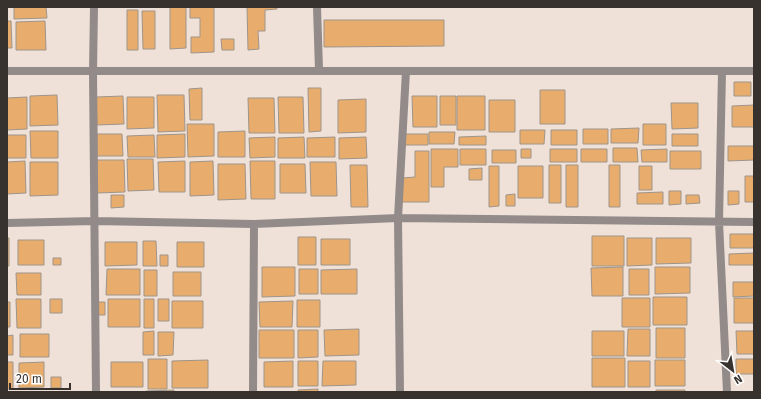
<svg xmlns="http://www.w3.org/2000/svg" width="761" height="399" font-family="'Fira Sans',sans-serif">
<rect width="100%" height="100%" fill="#efe1d8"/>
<path fill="#e8ad6c" stroke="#9f948a" d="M14 7H46L47 18 14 19Z
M170 7H186V48L170 49Z
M190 7H214V52L191 53V37H200V18H190Z
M247 7H277V9L265 10V31H258L259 49 248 50Z
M127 10H138V50H127Z
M142 11H155V49H143Z
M324 20H444V46L324 47Z
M7 21H11L12 48H7Z
M45 21 46 50H16V22Z
M221 39H234V50H222Z
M734 82H751V96H734Z
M202 88V120H190L189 89Z
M308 88H321V131L309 132Z
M540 90H565V124H540Z
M57 95 58 125 30 126V96Z
M157 95H184L185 131 158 132Z
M123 96 124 124 97 125 96 97Z
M412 96H437V127H413Z
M440 96H456V125H440Z
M457 96H485V130H457Z
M27 97V129L7 130V98Z
M127 97H154V128L127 129Z
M278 97H303L304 133H279Z
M248 98H274L275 133H249Z
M366 99V132L338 133V100Z
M489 100H515V132H489Z
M671 103H698V128L672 129Z
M754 105V127H732V106Z
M187 124H214V156L188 157Z
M643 124H666V145H643Z
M639 128 638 143H611V129Z
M583 129H608V144H583Z
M520 130H545L544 144H520Z
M551 130H577V145H551Z
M30 131H58V158H31Z
M245 131V157H218V132Z
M429 132H455L454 144H429Z
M97 134H122L123 156H97Z
M185 134V157L157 158V135Z
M403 134H428V145H403Z
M672 134H698V146H672Z
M7 135H26V158H7Z
M154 135 155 157H128L127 136Z
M486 136V145H459V137Z
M275 137V157L250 158 249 138Z
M304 137 305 158H278V138Z
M335 137V157H307V138Z
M366 137 367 158 339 159V138Z
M728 146H754V160L728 161Z
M613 148H637L638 162H613Z
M431 149H458V167H444V187H431Z
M460 149H486V165H460Z
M521 149H531V158H521Z
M550 149H577V162H550Z
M581 149H607V162H581Z
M667 149V162H642L641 150Z
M492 150H516V163H492Z
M415 151H429V202H402V178L415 177Z
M670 151H701V169H670Z
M127 159H153L154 190 128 191Z
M97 160H124L125 192 97 193Z
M25 161 26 193 7 194V162Z
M185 161V192H159L158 162Z
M213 161 214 195 190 196V162Z
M250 161H275V199H251Z
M30 162H58V195L30 196Z
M310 162H336L337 196H311Z
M218 164H245L246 199 218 200Z
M280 164H305L306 193H280Z
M350 165H367L368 207H351Z
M549 165H561V203H549Z
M566 165H578V207H566Z
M609 165H620V207H609Z
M489 166H499V206L489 207Z
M518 166H543V198H518Z
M639 166H652V190H639Z
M482 168V180H469V169Z
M745 176H754V202H745Z
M669 191H681V204L669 205Z
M728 191H739V204L728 205Z
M663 192V204H637V193Z
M515 194V206H506V195Z
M111 195H124V207L111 208Z
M686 195H699L700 203 686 204Z
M730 234H754V248H730Z
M592 236H624V266H592Z
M298 237H316V265H298Z
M7 238H9V266H7Z
M627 238H652V265L627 266Z
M656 238H691V263L656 264Z
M321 239H350V265H321Z
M18 240H44V265H18Z
M143 241H156L157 266H143Z
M105 242H137V265L105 266Z
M177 242H204V267H177Z
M754 253V265H729V254Z
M160 255H168V266H160Z
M53 258H61V265H53Z
M262 267H295V296L262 297Z
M623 267V296H592L591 268Z
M655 267H690V293L655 294Z
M107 269H140V295H106Z
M299 269H318V294H299Z
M357 269V294H321V270Z
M629 269H649V295H629Z
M144 270H157V296H144Z
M173 272H201V296H173Z
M16 273H41V295H17Z
M733 282H754V296L733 297Z
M653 297H687V325H653Z
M622 298H650V327H622Z
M734 298H754V323H734Z
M16 299H41V328H17Z
M50 299H62V313H50Z
M108 299H140V327H108Z
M144 299H154V328H144Z
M158 299H169V321H158Z
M297 300H320V327H297Z
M172 301H203V328H172Z
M293 301 292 327H260L259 302Z
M7 302H10V327H7Z
M97 302H105V315H97Z
M656 328H685V358H656Z
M359 329V355L325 356 324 330Z
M628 329H650V356H627Z
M259 330H294V358H259Z
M298 330H318V357L298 358Z
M154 331V355H143V332Z
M592 331H624V356H592Z
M736 331H754V354H737Z
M158 332H174L173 355 158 356Z
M20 334H49V357H20Z
M13 335V355H7V336Z
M592 358H625V387H592Z
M148 359H167V389H148Z
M736 359H754V374H736Z
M208 360V388H172V361Z
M655 360H685V386H655Z
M293 361V387H264V362Z
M298 361H318V386H298Z
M323 361H356V385L322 386Z
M628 361H650V387H628Z
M7 362H13V389H7Z
M44 362V387L19 388V363Z
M111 362H143V387H111Z
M51 377H61V388H51Z
M318 389V392H298V390Z
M174 390V392H146V391Z
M656 390H685V392H656Z"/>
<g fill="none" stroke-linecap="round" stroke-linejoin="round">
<path stroke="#928b8a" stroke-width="8" d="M94 7 93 72 96 392
M317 7 319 70
M7 71H754
M722 71 719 222 727 392
M7 223 95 221 254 224 398 218 754 222
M253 392 254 224
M400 392 398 218 406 71"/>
</g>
<rect width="761" height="399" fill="none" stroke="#38322f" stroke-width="16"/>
<g transform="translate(733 371) rotate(149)" stroke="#ffffff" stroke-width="3" paint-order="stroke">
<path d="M0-3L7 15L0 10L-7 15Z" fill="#38322f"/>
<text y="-6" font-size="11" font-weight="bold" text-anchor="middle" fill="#38322f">N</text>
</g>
<path d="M10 383v6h60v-6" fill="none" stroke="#38322f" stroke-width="2"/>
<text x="16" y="383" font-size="12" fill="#38322f" stroke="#ffffff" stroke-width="3" paint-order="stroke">20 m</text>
</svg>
